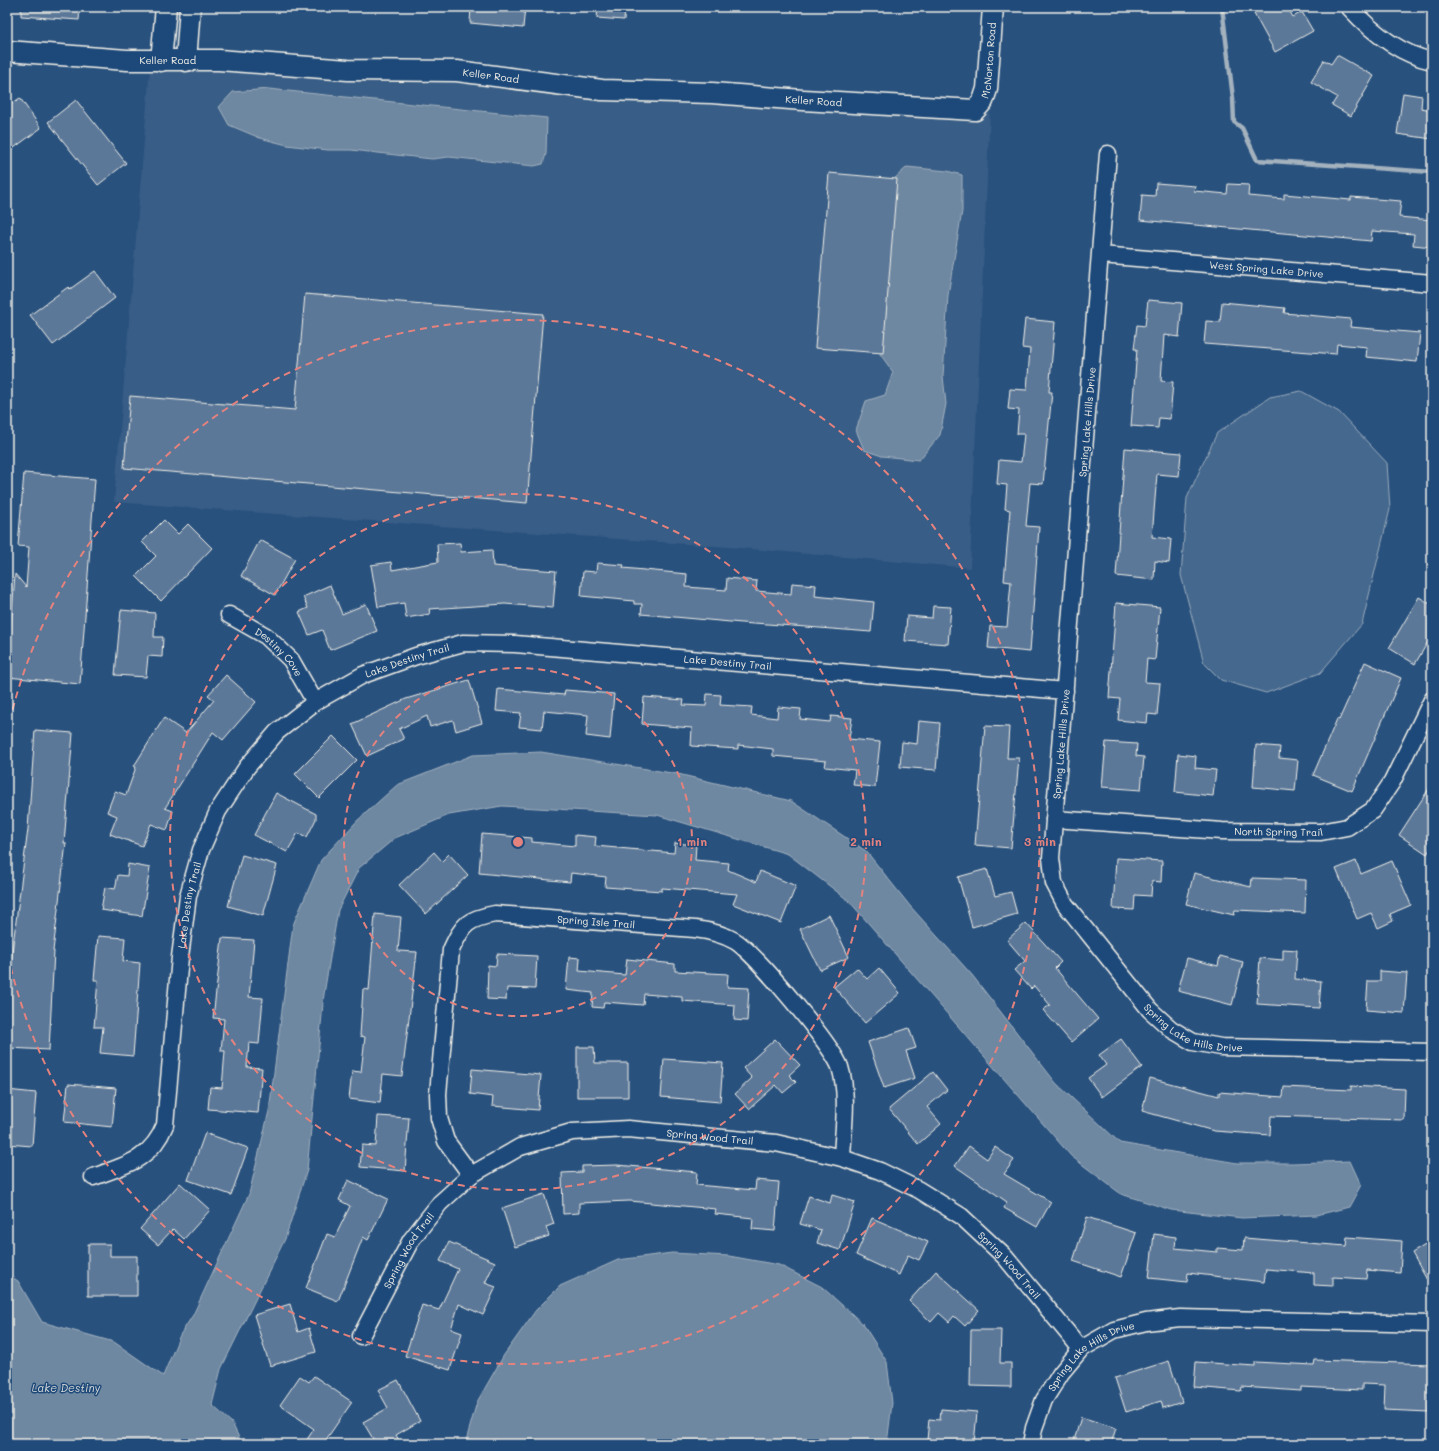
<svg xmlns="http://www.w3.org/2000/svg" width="1439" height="1451" font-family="Mali,sans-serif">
<rect width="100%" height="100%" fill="#28517e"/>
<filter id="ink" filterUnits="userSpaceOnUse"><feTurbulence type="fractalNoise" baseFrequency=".025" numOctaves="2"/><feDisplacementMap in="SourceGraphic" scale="8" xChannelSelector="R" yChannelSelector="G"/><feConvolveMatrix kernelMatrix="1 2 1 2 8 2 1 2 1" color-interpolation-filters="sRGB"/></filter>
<g filter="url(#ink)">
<path fill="#375d86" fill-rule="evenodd" d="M150 68H219L457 78 972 117 976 120 979 117 983 118V113L986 110H990L970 568 728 547 114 502ZM269 89 546 118V154L543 164 534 166 449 157 432 159 351 150 311 148 287 145 260 138 230 125 233 92ZM892 181 962 211 948 295 943 376 946 404 866 402 885 395 893 372 880 354Z"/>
<path fill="#45688e" stroke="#9cacbb" d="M1301 391 1339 412 1387 463 1390 509 1362 624 1320 673 1266 693 1221 680 1204 663 1181 575 1187 498 1217 433 1270 397Z"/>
<path fill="#6e88a2" stroke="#a4b2be" d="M269 89 547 118 546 154 543 164 534 166 449 157 432 159 351 150H328L287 145 260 138 229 125 219 107 233 92Z
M907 167 947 171 962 175V211L948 295 943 376 946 404 940 435 919 460 882 456 864 450 856 430 866 401 885 395 893 372 880 354 892 181Z
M541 752 678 774 791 801 866 851 910 906 972 975 1056 1083 1120 1143 1237 1163H1293L1350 1161 1361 1185 1349 1207 1317 1215 1242 1218 1171 1210 1121 1194 1071 1156 849 901 788 854 657 815 502 806 449 815 395 838 359 868 338 910 324 994 307 1170 285 1239 221 1369 212 1405 232 1423 242 1444H7V1274L18 1281 42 1322 114 1342 163 1376 180 1335 193 1315 249 1194 269 1111 293 925 321 860 357 821 397 785 473 755Z
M672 1253 729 1256 779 1265 822 1287 863 1324 887 1362 892 1403 887 1444H465L477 1402 504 1355 536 1310 560 1286 618 1260Z"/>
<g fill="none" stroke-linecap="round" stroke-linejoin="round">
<path stroke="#a4b2be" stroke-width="4.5" d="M1222 7 1233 98 1234 122 1242 128 1257 160 1432 172"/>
</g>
<path fill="#5b7899" stroke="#f4f1e8" d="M21 7H80L79 20 21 16Z
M471 7H525L523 28 470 23Z
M598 7H625L624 20 597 18Z
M1261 7H1287L1293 17 1302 12 1313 31 1275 52 1253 12Z
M1337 55 1374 76 1351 116 1332 105 1337 97 1311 82 1324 60 1331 64Z
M1403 93 1422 96 1421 108 1432 110V139L1397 134Z
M20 98 41 128 7 153V107Z
M76 100 126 163 98 185 48 122Z
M829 173 897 179 883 353 815 348Z
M1156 183 1195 186 1194 191 1227 194 1228 184 1249 185 1248 196 1284 199V194L1351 200V197L1401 201 1399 217 1432 220V247L1413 245 1414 234 1372 231 1371 241 1140 220 1142 195 1155 196Z
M95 271 115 298 53 345 30 315 68 287 70 289Z
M305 294 543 314 527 503 124 468 130 396 295 410Z
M1148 300 1182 303 1179 337 1164 335 1161 381 1173 382 1170 419 1159 418 1158 428 1131 426 1137 349H1134L1137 325 1145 326Z
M1222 302 1285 308 1284 313 1351 319 1350 327 1420 333 1417 362 1366 357 1367 347 1337 344 1336 354 1204 344 1206 321 1220 322Z
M1025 319 1055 322 1049 392H1052L1043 484 1030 483 1026 526 1039 527 1030 652 988 648 990 626 1007 627 1011 582 1004 581 1010 510 1005 509 1007 485 997 484 999 460 1021 462 1024 434H1017L1019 410 1008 409 1010 389 1027 390 1030 349 1022 348Z
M1125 448 1181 453 1179 476 1157 474 1152 537 1171 539 1169 563 1155 561 1154 580 1116 576Z
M24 473 95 479 80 684 7 677 15 574 26 587 29 547 18 546Z
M164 520 178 534 188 524 212 548 161 601 136 576 156 556 142 542Z
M260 540 295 559 275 595 241 576Z
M460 543 461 552 492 550 493 566 556 571 553 608 505 604 429 609 430 614 406 618 404 603 378 607 371 565 391 562 392 570 438 562 437 544Z
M597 563 624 565 623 568 687 574 686 587 726 590 727 578 757 581 756 591 791 594 792 583 816 585 815 596 874 602 871 632 754 623 753 624 641 614 642 604H634V601L581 596 583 571 596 572Z
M330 585 342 614 366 604 377 631 330 650 322 630 309 635 299 612 308 608 303 597Z
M1419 597 1432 605V635L1415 664 1389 648Z
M1116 603 1160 607 1155 660 1147 659 1145 682 1160 683 1157 715 1148 714 1147 723 1118 720 1120 699 1109 698Z
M933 606 951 607 948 644 905 641 907 616 932 618Z
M121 610 155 613 154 637H163L162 657 148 656 146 677 115 675Z
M1365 662 1401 678 1352 791 1313 775 1337 719 1339 720Z
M226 675 256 702 223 740 213 732 165 808 173 811 167 830 151 824 142 846 110 834 117 816 107 812 115 791 126 795 136 767 134 766 164 718 186 733 214 700 208 695Z
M469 680 482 723 456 731 453 720 430 727 427 716 399 729 404 739 367 756 352 724 406 699Z
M498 689 564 695 565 690 614 694 610 739 586 736 588 715 544 711 542 729 519 727 521 713 496 711Z
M707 694 721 695 720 705 752 707 751 715 777 718 778 707 801 709 800 719 830 722 831 716 852 718 849 739 880 742 875 787 853 785 855 770 825 767 826 761 773 756V749L738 745V749L691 746 692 728 642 724 644 697 684 700 683 705 706 706Z
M919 721 940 723 936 770 900 767 902 742 917 744Z
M985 726 1009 727 1007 758H1019L1011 848 975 845Z
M35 730 73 733 64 843H66L53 951H54L49 1050 8 1048 12 952 28 829Z
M333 736 357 760 319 798 295 774Z
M1106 742 1137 744 1136 756 1144 757 1141 790 1102 787Z
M1256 745 1280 747 1279 758 1298 760 1295 791 1253 787Z
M1178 754 1196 756 1195 768 1216 770 1213 796 1175 792Z
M1432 784V846L1427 854 1399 835Z
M276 793 316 814V819L307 837 298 833 287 852 254 835Z
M482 834 532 838V842L575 846V835L596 837 595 846 674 853 675 843 696 845 695 860 729 863 728 870 756 882 760 871 796 886 781 923 733 904 737 894 662 888V891L605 887 606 877 571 873 570 882 479 873Z
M434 852 442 861 449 854 468 875 426 914 399 885Z
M242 855 277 865 263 916 228 906Z
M1116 858 1162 861 1161 882 1152 881 1151 896 1135 895 1134 910 1113 909Z
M1356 861 1361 874 1392 861 1411 905 1390 914 1393 921 1378 928 1371 913 1357 919 1336 869Z
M128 864 150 868 142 916 101 910 105 887 115 889 118 875 127 876Z
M987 869 995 896 1011 892 1017 914 972 927 958 877Z
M1194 873 1251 887 1252 878 1306 880 1305 913 1235 910 1234 915 1186 904Z
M375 914 401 917 398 951 417 952 402 1076 383 1074 380 1103 349 1099 352 1071 361 1072 365 1037 360 1036 363 989 369 990Z
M829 915 849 957 820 970 800 929Z
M1026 923 1061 962 1055 968 1098 1019 1071 1042 1043 1010 1050 1005 1034 986 1031 989 1014 970 1025 961 1007 940Z
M98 936 125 938 123 961 140 963 133 1056 100 1053 103 1027H94L98 980H94Z
M222 938 254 940 249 997 263 998 259 1044 249 1043 247 1067 262 1068 258 1113 208 1109 210 1087 222 1088 225 1051H221L224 1019 213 1018Z
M1283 949 1297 950 1295 979 1321 981 1319 1008 1257 1004 1260 958 1283 960Z
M497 954 537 956 535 989 507 988 506 1000 487 999 488 965 496 966Z
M1220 956 1243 962 1232 1005 1178 991 1187 958 1218 966Z
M569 957 580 958 579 971 625 975 627 959 675 964V971L728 974 727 987 749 988 747 1021 734 1020 735 1005 682 1001V997L644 994 643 1005 604 1002 603 1008 592 1007 593 993 566 990Z
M857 968 867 979 879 968 900 993 865 1023 834 987Z
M1380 971 1407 973 1404 1013 1366 1010 1368 981H1380Z
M909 1028 916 1048 906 1051 915 1078 884 1088 868 1042Z
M775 1039 800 1065 789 1075 796 1082 783 1093 776 1085 749 1109 735 1094 752 1078 743 1068Z
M1121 1039 1142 1067 1102 1097 1088 1078 1106 1065 1099 1055Z
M577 1047H594L595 1063H628V1097H577Z
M664 1059 723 1063 720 1102 661 1097Z
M472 1069 541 1075 538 1110 492 1106 493 1097 470 1094Z
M933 1072 947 1090 927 1107 941 1124 918 1144 889 1109Z
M1150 1078 1219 1096V1092L1283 1097 1284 1087 1351 1090V1086L1405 1089 1404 1120 1271 1116 1270 1135 1214 1131 1142 1111Z
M68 1084 116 1088 112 1127 64 1122Z
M7 1090 36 1093 32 1146 7 1144Z
M378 1116 409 1118 405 1171 360 1167 362 1145 376 1146Z
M205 1133 248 1148 231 1195 188 1180Z
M969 1146 987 1159 995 1147 1014 1160 1004 1174 1051 1202 1037 1227 1004 1208 1007 1202 955 1166Z
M617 1165 697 1172 696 1185 755 1190 756 1180 779 1182 775 1231 752 1229 753 1218 715 1214 716 1209 630 1201 579 1203V1213L563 1214 562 1173 582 1172V1166Z
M348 1180 388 1199 368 1240 363 1237 338 1301 306 1288 327 1234 335 1237 350 1206 339 1200Z
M180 1183 210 1210 184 1239 173 1229 158 1245 140 1229Z
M544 1194 554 1224 546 1227 549 1236 515 1247 502 1208Z
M832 1195 855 1202 840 1250 817 1243 821 1230 800 1224 809 1196 830 1203Z
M1087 1217 1136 1233 1121 1277 1073 1261Z
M872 1218 928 1242 919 1260 908 1255 899 1275 856 1255Z
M1154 1234 1176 1237 1175 1248 1217 1252V1248L1243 1250 1244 1238 1346 1246 1347 1237 1402 1241 1400 1273 1367 1270 1366 1279 1333 1277V1286L1314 1285V1273L1266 1269 1264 1282 1188 1273 1187 1282 1149 1278Z
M1432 1241V1289L1412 1253Z
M449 1242 495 1262 485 1283 496 1287 483 1315 459 1304 451 1329 462 1333 450 1370 405 1356 422 1305 439 1310 458 1269 440 1261Z
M88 1244H110V1256H137V1296H88Z
M936 1271 979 1310 965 1326 954 1316 949 1322 939 1313 931 1322 909 1301Z
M290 1304 298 1332 309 1328 316 1352 270 1366 254 1315Z
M971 1330H1001L1000 1363H1011V1387L970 1386Z
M1315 1360 1431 1364 1429 1412 1384 1410 1385 1385 1362 1384V1390L1301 1387V1391L1242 1387 1241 1391 1194 1387 1196 1362 1255 1366V1362L1314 1365Z
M1169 1361 1182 1402 1163 1408 1161 1401 1126 1412 1115 1378Z
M300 1376 309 1382 314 1376 352 1402 323 1444H304L314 1429 280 1405Z
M398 1380 420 1421 396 1435 401 1444H376L363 1422 388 1408 378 1390Z
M941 1409 977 1412 974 1444H944L945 1441 927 1440 929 1419 940 1420Z
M1081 1417 1116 1428 1111 1444H1073Z"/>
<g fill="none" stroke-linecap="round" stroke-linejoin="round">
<g stroke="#f4f1e8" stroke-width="19">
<g id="minor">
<path d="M1349 7C1371 31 1399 54 1432 61"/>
<path id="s1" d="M1108 154 1051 858 1054 883 1065 904 1150 1010 1171 1029 1193 1042 1221 1047 1432 1052"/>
<path id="s2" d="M1101 255 1432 283"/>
<path id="s3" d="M229 615 266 636 291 660 315 702"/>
<path id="s4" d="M1054 819 1222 831 1321 832 1347 827 1373 810 1392 782 1432 700"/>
<path id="s5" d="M471 1175 446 1141 439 1118 438 1094 451 950C463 924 467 919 495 914L695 929C710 931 723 934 735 941 756 954 832 1045 840 1067 849 1096 843 1129 842 1158"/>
<path id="s6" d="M93 1177C126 1165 151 1160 165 1125L180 957 188 896 201 850 218 811 247 767 277 732 315 702 363 675 416 656 463 643 515 644 1065 691"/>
<path id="s7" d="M361 1336 411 1240 440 1203 471 1175 520 1147 572 1132 628 1129 776 1143 842 1158 880 1171 919 1190 961 1216 1005 1257 1081 1349"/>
<path id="s8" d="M1031 1444 1034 1428 1044 1400 1061 1373 1081 1349 1114 1330 1146 1322 1180 1318 1432 1324"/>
</g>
</g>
<g stroke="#f4f1e8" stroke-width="23">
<g id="tertiary">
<path id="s9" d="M7 51 127 60H219L348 70 457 71 602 90 712 93 803 100 975 110 983 101 987 89 993 7"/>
<path d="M161 61 166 7"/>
<path d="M186 61 190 7"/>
</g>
</g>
<use href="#minor" stroke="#1f4a7a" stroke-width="16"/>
<use href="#tertiary" stroke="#1f4a7a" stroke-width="20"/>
</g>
</g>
<g fill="none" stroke="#e4827e" stroke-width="2" stroke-dasharray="7 5">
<circle cx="518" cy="842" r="174"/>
<circle cx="518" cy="842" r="348"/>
<path d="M7 733A522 522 0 1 1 7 951"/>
</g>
<g text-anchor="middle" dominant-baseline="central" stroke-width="3" stroke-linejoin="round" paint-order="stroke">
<g font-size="10" fill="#f4f1e8" stroke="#1f4a7a">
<text stroke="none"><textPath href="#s9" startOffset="1024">McNorton Road</textPath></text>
<text stroke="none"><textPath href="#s9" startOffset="161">Keller Road</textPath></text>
<text stroke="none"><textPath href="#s9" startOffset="485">Keller Road</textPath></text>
<text stroke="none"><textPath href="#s9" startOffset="809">Keller Road</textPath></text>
<text stroke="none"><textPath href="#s2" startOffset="166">West Spring Lake Drive</textPath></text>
<text transform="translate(1087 422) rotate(-85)">Spring Lake Hills Drive</text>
<text stroke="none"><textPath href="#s3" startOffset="63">Destiny Cove</textPath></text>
<text stroke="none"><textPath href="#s6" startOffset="662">Lake Destiny Trail</textPath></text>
<text stroke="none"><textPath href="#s6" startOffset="986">Lake Destiny Trail</textPath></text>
<text transform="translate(1061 744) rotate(-85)">Spring Lake Hills Drive</text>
<text stroke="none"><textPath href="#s4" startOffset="225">North Spring Trail</textPath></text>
<text stroke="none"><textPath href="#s6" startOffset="314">Lake Destiny Trail</textPath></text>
<text stroke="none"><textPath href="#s5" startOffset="397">Spring Isle Trail</textPath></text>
<text stroke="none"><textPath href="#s1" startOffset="940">Spring Lake Hills Drive</textPath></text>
<text stroke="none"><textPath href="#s7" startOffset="446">Spring Wood Trail</textPath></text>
<text stroke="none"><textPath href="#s7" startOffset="98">Spring Wood Trail</textPath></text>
<text stroke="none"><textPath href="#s7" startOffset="782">Spring Wood Trail</textPath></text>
<text stroke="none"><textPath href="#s8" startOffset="113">Spring Lake Hills Drive</textPath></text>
</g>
<g font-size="11" font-style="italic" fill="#d9dcda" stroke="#1f4a7a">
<text x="66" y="1387">Lake Destiny</text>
</g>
</g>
<circle cx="518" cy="842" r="6" fill="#e4827e" stroke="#1f4a7a" stroke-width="2"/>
<g font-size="12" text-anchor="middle" font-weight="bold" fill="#e4827e" stroke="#1f4a7a" stroke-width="3" stroke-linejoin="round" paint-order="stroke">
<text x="692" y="846">1 min</text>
<text x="866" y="846">2 min</text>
<text x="1040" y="846">3 min</text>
</g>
<rect width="1439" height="1451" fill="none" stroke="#1f4a7a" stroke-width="24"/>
<rect x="12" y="12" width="1415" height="1427" fill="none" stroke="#f4f1e8" stroke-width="1.5" filter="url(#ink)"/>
</svg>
